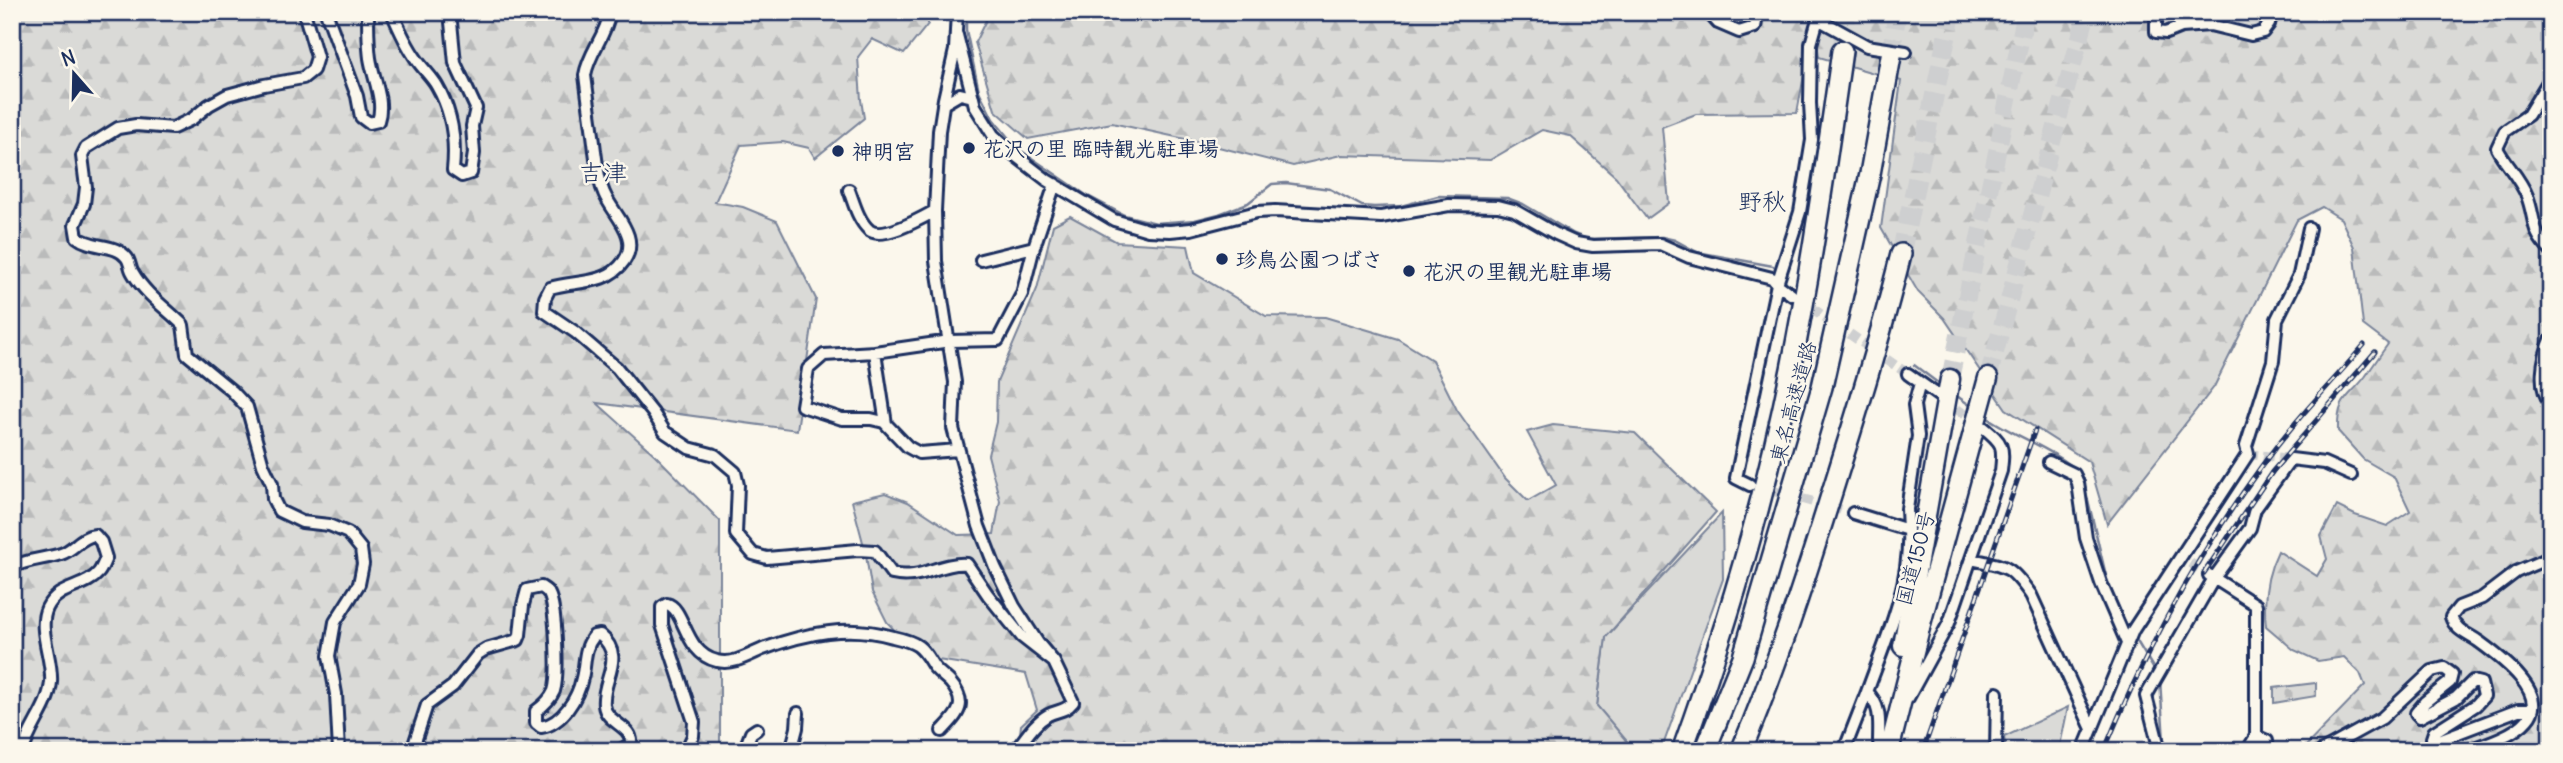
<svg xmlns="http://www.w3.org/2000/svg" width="2563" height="763" font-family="Delius,'Klee One',sans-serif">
<defs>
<pattern id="forest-firs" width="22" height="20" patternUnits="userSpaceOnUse" patternTransform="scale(1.75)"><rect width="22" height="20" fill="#dadad7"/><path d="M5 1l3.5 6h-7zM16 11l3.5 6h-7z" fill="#babbbb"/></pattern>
<pattern id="cemetery-stones" width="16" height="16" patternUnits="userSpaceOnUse" patternTransform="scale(1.75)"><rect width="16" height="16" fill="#dadad7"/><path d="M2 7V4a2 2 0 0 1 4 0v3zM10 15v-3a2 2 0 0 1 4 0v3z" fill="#babbbb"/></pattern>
</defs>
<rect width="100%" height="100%" fill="#fbf7ec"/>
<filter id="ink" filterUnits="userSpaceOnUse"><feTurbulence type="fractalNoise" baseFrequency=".0143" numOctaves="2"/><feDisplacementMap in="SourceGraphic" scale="14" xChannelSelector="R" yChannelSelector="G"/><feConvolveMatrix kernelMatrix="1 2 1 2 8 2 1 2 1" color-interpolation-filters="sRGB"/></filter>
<g filter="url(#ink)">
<path fill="#dadad7" stroke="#7a849a" stroke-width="2" d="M1722 513 1723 579 1661 751H1635L1597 706 1606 637Z
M2068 707 2059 751H2006L2004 737Z"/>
<path fill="url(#forest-firs)" stroke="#7a849a" stroke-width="2" d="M12 12H929L928 24 904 54 872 39 858 57 861 100 864 118 815 158 809 148 783 142 741 145 715 202 743 207 777 221 816 299 797 430 597 403 655 455 720 521V751H12Z
M987 12H2551V751H2301L2365 685 2360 673 2344 657 2318 661 2294 650 2266 626C2263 599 2266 575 2278 551L2317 576 2327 559 2321 536 2337 506 2355 515 2387 526 2410 511 2394 477 2363 459 2338 431C2337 398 2348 399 2365 377 2373 366 2380 355 2388 344L2363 325 2354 247 2341 219 2322 207 2297 220 2214 387 2107 524 2089 462 2006 409 1944 318 1918 292 1881 228 1901 81 1819 57 1814 21 1797 113 1696 114 1662 127 1669 203 1647 219 1616 177 1570 136 1542 130 1490 160 1341 155 1293 166 1199 142 1112 123 1028 139 995 110 975 42 987 18Z
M1070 216 1117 242 1188 246 1194 273 1266 316 1325 317 1398 339 1432 360 1457 410 1505 478 1528 501 1556 485 1527 432 1553 425 1635 433 1716 512 1606 637 1597 706 1635 751H1018L1021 725 1037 710 1026 674 919 657 887 622 872 592 865 550 852 501 885 493 908 502 958 535 994 534 1000 501 988 455 996 422 997 382 1037 289 1053 225Z"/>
<path fill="url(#cemetery-stones)" stroke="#7a849a" stroke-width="2" d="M2316 683V696L2274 703V688Z"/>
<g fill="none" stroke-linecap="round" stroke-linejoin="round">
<path stroke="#747e96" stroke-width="2.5" d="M966 12V30L979 91 993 119 1017 148 1086 195 1124 215 1156 223 1195 220 1219 214 1248 203 1272 184 1286 183 1330 189 1362 206 1374 207 1401 206 1438 196 1507 198 1523 204 1574 234 1587 239 1662 237 1675 240 1697 252 1773 266
M1914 365 1942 386
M1954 394 1974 408
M1985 416C2015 437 2057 450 2082 475L2108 584 2129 630
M2135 638 2155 671
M2160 680 2164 742 2167 751"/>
<path stroke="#cecfd0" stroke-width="10" stroke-dasharray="10 5" stroke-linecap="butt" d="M1800 300 1908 374
M1944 400 1980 425
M2248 454 2291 459
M1759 487 1853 513
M2190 563 2208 574"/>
<path stroke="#cecfd0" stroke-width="18" stroke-dasharray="18 9" stroke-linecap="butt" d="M1988 378 2087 12
M1950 379 2026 12"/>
<path stroke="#cecfd0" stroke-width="19" stroke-dasharray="19 10" stroke-linecap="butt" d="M1842 51 1846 12
M1891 56 1897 12
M1901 254 1952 12"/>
<g stroke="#1b2f5e" stroke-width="16">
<path id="minor" d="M304 12 317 57 313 70 303 78 264 85 227 95 209 105 192 119 173 128 136 125 118 128 86 148 82 156 86 187 84 204 75 225 77 237C92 249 116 243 127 258 130 262 130 269 133 273 145 294 167 309 183 325L187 354 232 391 247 407 263 465 272 484 273 499 279 511 302 522 329 525 348 533 361 549 363 564 359 584 335 622 329 656 336 694 339 751
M326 12 357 96 361 117 369 123 378 121C385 101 373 78 370 58 368 43 368 28 368 12
M392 12C399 29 406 45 417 60 423 69 432 77 437 86 452 112 456 141 453 170L462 176 471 173 474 153 472 126 476 108 455 63 450 12
M610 12C606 36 589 52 585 75 588 100 592 125 595 151 597 164 598 180 604 193 613 215 641 236 624 261 607 286 575 280 550 288L545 298 544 311 575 332 617 368 653 413 665 432 689 448 715 455 735 472 738 485 736 534 753 554 767 558 858 550 875 551 892 574C921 581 939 562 967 564L988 595 1022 637 1054 662
M957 12 955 50 944 99 939 131 935 211 936 261 955 382 953 428 979 526 995 567 1014 606 1038 643 1054 662 1073 702C1065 712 1057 710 1048 715 1034 723 1025 739 1015 751
M1708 12 1718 23 1739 32 1755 27 1758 12
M2156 12V32L2166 33 2181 27
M2175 12 2181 27 2210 25 2251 35 2263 32 2269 24 2272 12
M957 35 975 106 993 135 1012 153 1047 180 1114 220 1148 230 1170 231 1191 229 1257 212 1275 211 1381 217 1449 205 1498 206 1514 210 1556 234 1576 243 1593 246 1660 244 1689 257 1772 278 1777 284 1736 478 1750 485
M2551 77 2528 115 2505 131 2497 148C2505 164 2520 178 2527 196 2536 219 2530 232 2551 251
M943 104 960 94 973 97
M849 190C854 203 858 220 869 230 882 241 922 218 935 211
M981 260 1034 247 1055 184
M1792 295 1777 284 1800 212 1812 140 1810 103 1811 44 1818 19 1867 46 1906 52
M2551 340C2543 357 2537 388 2551 404
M875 352 886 424
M1908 374 1939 396
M958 450 919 453 908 447 884 422 871 419H842L802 406 808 369 824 355 875 352 950 341 998 340 1022 294 1034 247
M2049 462 2074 474 2078 483 2086 538 2101 583 2127 643
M1853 513 1908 530C1911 586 1885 641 1867 692 1882 706 1879 724 1879 742
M1908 530 1907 509 1918 436 1914 405 1920 383
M1971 559C2007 567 2009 564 2031 595L2092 729
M12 567C28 559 45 559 61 554 74 550 81 536 95 535L101 542 106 558C104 562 102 568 99 572 85 589 58 585 47 608 37 629 53 659 51 682 49 707 29 727 23 751
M2209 575 2256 605V736L2247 751
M1908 698 1949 623 2001 471C2004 446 2003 443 1983 427
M2256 736 2267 741 2268 751
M412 751 427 705 453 686 478 654 486 649 518 640 520 635 523 605 527 590 541 587C544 589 547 590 549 594 556 607 559 676 554 691 550 700 543 706 536 711V723L541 727C562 724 578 698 582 678 586 663 583 649 594 636L600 635C627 657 601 680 604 705 606 724 633 725 631 744L619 751
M686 751 693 736 694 722 662 625V607L667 604C685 608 684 654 717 661 733 665 749 655 763 649 806 633 849 624 893 637 902 639 911 641 918 646 926 652 929 660 934 667 939 673 945 677 950 682 969 704 958 714 942 731
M744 751 751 733 757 729
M791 751 797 728 798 713
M1844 751 1867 692
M1996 751 1997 693
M2083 751 2133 630 2248 454 2246 446 2273 361 2277 319 2299 275 2309 228
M2160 751 2146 696 2214 578 2250 528 2255 509 2291 459 2324 463 2351 475
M2322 751 2382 718 2432 671 2444 668 2452 674 2450 682 2425 702 2416 713 2420 717 2456 698 2473 681 2481 683 2484 696 2476 705 2434 732 2432 738 2434 742 2518 710H2531
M2465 751C2483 745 2515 735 2527 720 2551 693 2497 655 2478 641 2468 634 2455 630 2451 617L2459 607 2482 598 2516 572 2551 557"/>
</g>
<g stroke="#1b2f5e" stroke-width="23">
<path id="trunk" d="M1903 646 1950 379
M1889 751 1922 620 1988 378"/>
</g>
<g stroke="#1b2f5e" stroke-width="24">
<path id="motorway" d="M1682 751C1727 627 1765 499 1791 369 1812 264 1827 157 1842 51
M1705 751 1743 657 1822 387 1870 174 1891 56
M1741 751C1775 671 1802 588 1828 505 1854 422 1880 339 1901 254"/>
</g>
<use href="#minor" stroke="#fbf7ec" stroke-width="10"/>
<use href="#trunk" stroke="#fbf7ec" stroke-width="18"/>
<use href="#motorway" stroke="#fbf7ec" stroke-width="19"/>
<g stroke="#1b2f5e" stroke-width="5">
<path id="rail" d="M2204 573 2272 472 2375 352
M1923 751 2035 430
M2104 751C2145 651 2197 555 2261 467 2291 424 2330 385 2364 345"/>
</g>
<use href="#rail" stroke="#fbf7ec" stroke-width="2.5" stroke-dasharray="8" stroke-linecap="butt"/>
</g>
</g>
<g fill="#1b2f5e" stroke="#fbf7ec" stroke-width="2.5">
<circle cx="969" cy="148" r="7"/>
<circle cx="838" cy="151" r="7"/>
<circle cx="1222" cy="259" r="7"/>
<circle cx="1409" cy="271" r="7"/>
</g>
<g text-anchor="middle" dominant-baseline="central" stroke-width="5" stroke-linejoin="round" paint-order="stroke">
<g font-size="21" font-weight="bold" fill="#1b2f5e" stroke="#fbf7ec" text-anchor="start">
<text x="983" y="148">花沢の里 臨時観光駐車場</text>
<text x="852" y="151">神明宮</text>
<text x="1236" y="259">珍鳥公園つばさ</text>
<text x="1423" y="271">花沢の里観光駐車場</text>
</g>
<g font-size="21" fill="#1b2f5e" stroke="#fbf7ec">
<text transform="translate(1793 402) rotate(-75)">東名高速道路</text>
<text transform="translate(1915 558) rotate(-75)">国道150号</text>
</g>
<g font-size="24" fill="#1b2f5e" stroke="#fbf7ec">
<text x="603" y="172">吉津</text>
<text x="1762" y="201">野秋</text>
</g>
</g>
<rect width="2563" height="763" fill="none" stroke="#fbf7ec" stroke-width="42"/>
<rect x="21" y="21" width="2521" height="721" fill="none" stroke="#1b2f5e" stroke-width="2.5" filter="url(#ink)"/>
<g transform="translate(74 74) rotate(340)" stroke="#fbf7ec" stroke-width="5" paint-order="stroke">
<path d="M0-5L12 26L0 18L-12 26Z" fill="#1b2f5e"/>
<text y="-10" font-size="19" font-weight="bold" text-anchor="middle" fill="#1b2f5e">N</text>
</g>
</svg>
